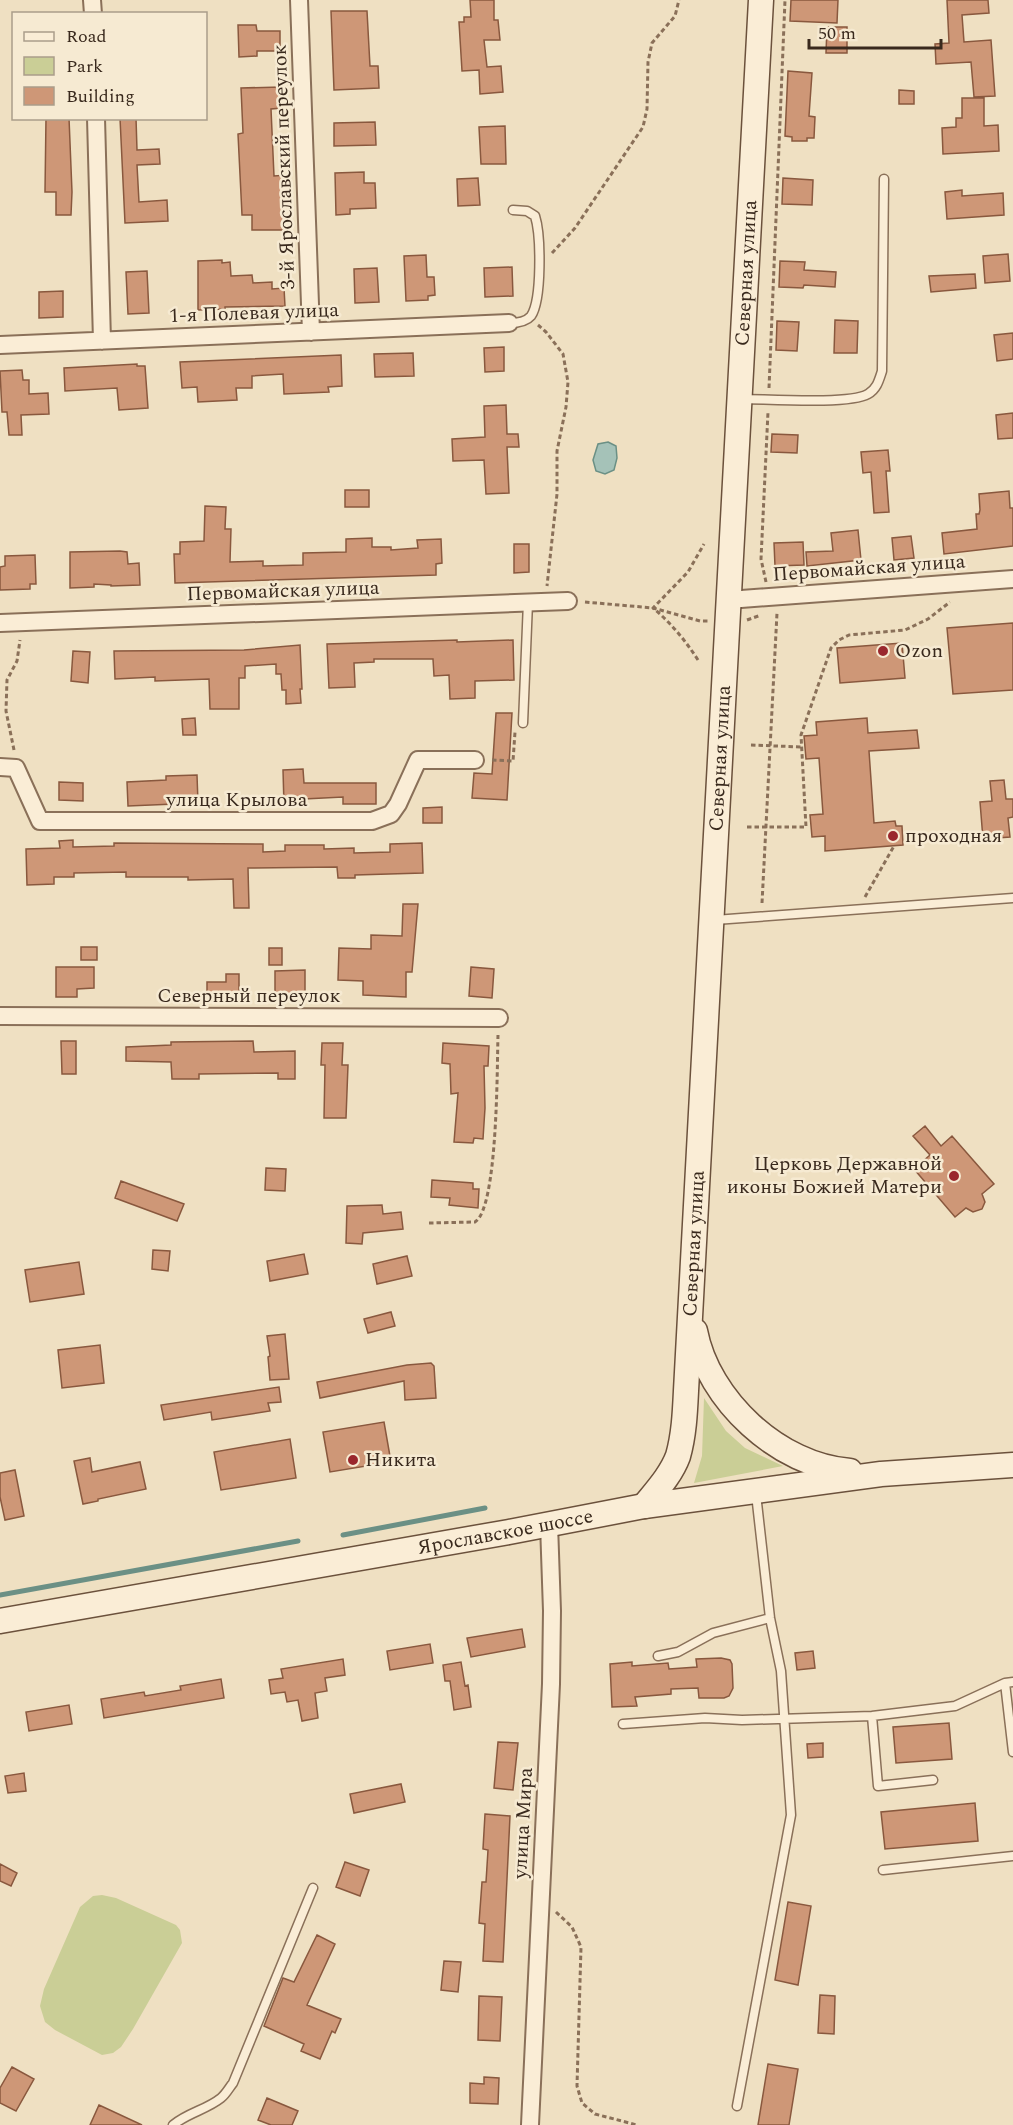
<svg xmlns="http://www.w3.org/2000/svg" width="1013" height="2125" font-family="Spectral,serif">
<rect width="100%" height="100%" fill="#efe0c2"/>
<path fill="#cace96" d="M704 1398 726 1431 745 1448 783 1466 694 1483 702 1456Z
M102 1895 116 1898 176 1925 180 1930 182 1943 133 2029 121 2047 113 2053 102 2055 55 2030 45 2022 40 2006 44 1989 80 1907 93 1896Z"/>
<path fill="#a5c2b8" stroke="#6b9085" stroke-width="1.5" d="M608 442 616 446 617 458 614 470 605 474 596 471 593 460 598 444Z"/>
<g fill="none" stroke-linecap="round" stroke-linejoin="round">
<path stroke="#6b9085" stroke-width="5" d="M343 1535 485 1508
M0 1595 298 1541"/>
</g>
<path fill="#ce9777" stroke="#89583e" stroke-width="1.5" d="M470 0H494V20H498L500 40H484L487 67 501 66 503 92 480 94 479 70 462 71 459 22H464V17H471Z
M791 0H838L837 23 790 21Z
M947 0H988L989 13 962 15 964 42 991 40 995 96 974 97 971 62 936 64 935 44 949 43Z
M331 11H367L370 66H378L379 88 334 90Z
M238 25H256L257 31H280V51H257V56L239 57Z
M827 27H847V53H826Z
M788 71 812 73 809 116 815 117 814 138H807V141H792V137L785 136Z
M281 87 282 108 271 109 274 176 287 175 288 189H283L284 230H252V215H242L238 134 243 133 241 88Z
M899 90 914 91V104H899Z
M962 98H984V126L998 125 999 151 943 154 942 128 956 127V118H962Z
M46 118H69L72 192 71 215H56V192H45Z
M120 118H136L137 150 159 149 160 164 137 165 139 202 167 200 168 221 125 223Z
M375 122 376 145 334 146V123Z
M505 126 506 164H481L479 127Z
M364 172V183H375L376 208 350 209V214L336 215 335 173Z
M478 178 480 205 458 206 457 179Z
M783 178 813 180 812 205 782 204Z
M962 190V196L1003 193 1004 215 947 219 945 192Z
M1008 254 1010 281 985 283 983 256Z
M426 255 427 277H434L435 295 428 296V300L406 301 404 256Z
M222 260V263L230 262 231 276 252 275 253 283 272 282V289L284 288 285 306 225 307V309L198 310V261Z
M780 261 805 262 804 270 836 272 835 287 804 285 803 288 779 287Z
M512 267 513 296 485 297 484 268Z
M377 268 379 302 355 303 354 269Z
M147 271 149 313 128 314 126 272Z
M975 274 976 288 931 292 929 276Z
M63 291V317L39 318V292Z
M835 320 858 321 857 353H834Z
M777 321 799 322 797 351 776 350Z
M1013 333V359L997 361 994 335Z
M504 347V371L485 372 484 348Z
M413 353 414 376 375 377 374 354Z
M341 355 342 386 328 387 329 392 284 394 283 374 252 376V388H236L237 400 198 402 197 387 182 388 180 362Z
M137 364V366H145L148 408 119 410 117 388 65 391 64 368Z
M22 370 23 380H29V394L48 393 49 414 21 415 22 435H9L7 412H2L0 371Z
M506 405 507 434H518L519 447H507L509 493 486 494 484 460 453 461 452 439 485 437 484 406Z
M1013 413V438L998 439 996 415Z
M772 434 798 435 797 453 771 452Z
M888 450 890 471H886L889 512 874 513 871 472 863 473 861 452Z
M345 490H369V507H345Z
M1009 491 1010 508H1013V546L944 554 942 533 977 529 976 514H979L980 510 979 494Z
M205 506 226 507 225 529H231L230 562 263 561V566L303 565V553L346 552V539L372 538V547H391V550L418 548 417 540 441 539 442 563 436 564V575L175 583 174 554H180V542L204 541Z
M858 530 861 560 807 566 806 552 833 551 831 533Z
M911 536 914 558 894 560 892 538Z
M803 542 804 565 775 566 774 543Z
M514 544H529V572L514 573Z
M120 551 127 552 128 564 139 563 140 585 111 586V585L94 584V587L70 588V552Z
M35 555 36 584H30V589L0 590V567L5 566V556Z
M1013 623V690L953 694 947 628Z
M457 640V642L513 640 514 680 475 681V698L450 699 449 675 434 676 433 659H374V662L354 663 355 687 329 688 327 644Z
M902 643 905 678 840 683 837 648Z
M300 645 302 689H300L301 703 286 704V690H282L281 674H276V664L245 666V678H239V709H210L209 679 155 681V677L115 679 114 651 244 650Z
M73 651 90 652 88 683 71 681Z
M496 713H512L507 800 472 798 474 773 492 774Z
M195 718 196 735H183L182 719Z
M867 718 868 733 917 730 919 748 869 751 874 823 895 821 896 826H902L903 845 825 851V836L812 837 810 815 823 814 819 758 806 759 804 736 817 735 816 722Z
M303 769 304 783H376V804H343V797L304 799V805H284L283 770Z
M197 775 198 803 128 806 127 782 166 780V776Z
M1004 780 1006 799H1013V817L1008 818 1010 837 983 839 980 802 992 801 990 781Z
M59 782 83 783V801L59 800Z
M442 807V823H423V808Z
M73 840V847L114 846V843L263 844V852L285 851V845H324V849L354 848V853L390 852V844L422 843 423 873 355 875V878H338L337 867 248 868 249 908H234L233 879 188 880V877H126V872L74 873V877H54V884L27 885 26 849 60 848 59 841Z
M403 904H418L412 972H406V997L363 995V981L338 980 339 948 371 949V935L402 936Z
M81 947H97V960H81Z
M269 948H282V965H269Z
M56 967H94V988L77 989V997H56Z
M471 967 494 969 492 998 469 996Z
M305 970V997H275V971Z
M226 974H239V997L207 996V982H226Z
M61 1041H76V1074H62Z
M253 1041 254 1052 295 1051V1079H278V1073L199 1074V1079H172L171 1062 126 1061V1047L171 1045V1042Z
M322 1043H343L342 1065H348L346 1118H324L325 1065H321Z
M443 1043 489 1046 488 1066H484L485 1108 483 1139 474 1138 473 1143 454 1142 458 1093 451 1094 450 1064 442 1063Z
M925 1126 941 1146 952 1136 994 1184 982 1194 985 1202 982 1209 973 1212 966 1208 955 1217 914 1169 930 1155 913 1136Z
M266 1168 286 1169 285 1191 265 1190Z
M432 1180 473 1183V1189H479L478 1208 449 1205 450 1198 431 1197Z
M121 1181 184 1204 177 1221 115 1198Z
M382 1205 383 1214 401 1212 403 1229 363 1233 362 1244 346 1243 347 1206Z
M153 1250 170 1251 168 1271 152 1269Z
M304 1254 308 1274 270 1281 267 1261Z
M407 1256 412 1276 377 1284 373 1264Z
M79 1262 84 1294 30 1302 25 1270Z
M391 1312 395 1326 368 1333 364 1319Z
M285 1334 289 1379 270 1380 268 1357 270 1356 267 1336Z
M100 1345 104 1383 62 1388 58 1350Z
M431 1363 434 1366 436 1398 405 1400 404 1381 320 1398 317 1382 407 1365Z
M279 1387 281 1402 268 1403 270 1411 212 1420 211 1412 164 1420 161 1405Z
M384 1422 391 1462 330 1472 323 1432Z
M290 1439 296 1478 221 1490 214 1452Z
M90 1458 92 1472 140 1462 146 1489 98 1499V1501L83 1504 74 1461Z
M15 1470 24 1516 5 1520 0 1497V1473Z
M522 1629 525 1647 471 1657 467 1638Z
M430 1644 433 1663 390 1670 387 1651Z
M813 1651 815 1668 797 1670 795 1653Z
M721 1658 730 1660 732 1664 733 1688 729 1696 724 1698H699L698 1688 671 1689V1694L635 1697 637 1706 612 1707 610 1664 632 1662V1666L668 1663 669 1669 697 1667 696 1659Z
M343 1659 345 1675 325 1678 327 1691 315 1693 318 1718 302 1721 298 1700 287 1702 285 1692 271 1694 269 1680 283 1678 281 1669Z
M461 1662 465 1686 468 1685 471 1707 454 1710 450 1681H445L443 1665Z
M221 1679 224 1698 104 1718 101 1699 144 1692 145 1696 181 1690 180 1686Z
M69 1705 72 1724 29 1731 26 1712Z
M949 1723 952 1759 896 1763 893 1727Z
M498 1742 518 1743 513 1790 494 1788Z
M823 1743V1757L808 1758 807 1744Z
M24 1773 26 1791 8 1793 5 1776Z
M401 1784 405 1802 354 1813 350 1794Z
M975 1803 978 1841 885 1849 881 1812Z
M485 1814 510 1816 503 1962 483 1961 485 1924 479 1923 482 1882H486L488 1850 483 1849Z
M345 1862 369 1870 360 1896 336 1887Z
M0 1864 17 1873 11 1886 0 1881Z
M788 1902 811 1906 798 1985 775 1980Z
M317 1935 335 1944 307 2005 341 2019 335 2033 332 2031 320 2059 301 2051 304 2044 264 2026 283 1978 294 1982Z
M444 1961 461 1962 458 1992 441 1990Z
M820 1995 835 1996 834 2034 818 2033Z
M479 1996 502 1997 500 2041 478 2040Z
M768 2064 798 2069 789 2125H758Z
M12 2067 34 2079 16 2111 0 2103V2088Z
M484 2077 499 2078 498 2104 470 2103V2083L484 2084Z
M267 2098 298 2111 292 2125H271L258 2120Z
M99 2105 142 2125H90Z"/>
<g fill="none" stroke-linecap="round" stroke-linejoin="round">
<g stroke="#8a7059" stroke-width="11">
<path id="lane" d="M509 323C517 323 526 322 531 316 542 300 541 235 535 216L527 211 513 210
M741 399C766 399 849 405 868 394 877 389 879 380 882 371L884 179
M523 723 528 602
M715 920 1013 898
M658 1656 678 1652 713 1633 770 1618
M1005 1683 1013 1752
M872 1716 878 1786 933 1780
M623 1724 705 1718 742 1720 872 1716 955 1706 1005 1683 1013 1682
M883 1870 1013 1856
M737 2106 791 1815 781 1671 770 1618 756 1494
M173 2125C189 2112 206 2110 221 2098 226 2094 229 2088 233 2083L313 1888"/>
</g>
<g stroke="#8a7059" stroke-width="20">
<path id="street" d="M92 0 93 14
M299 0 311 332
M96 118 102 341
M0 345 509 323
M728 600 1013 579
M0 623 568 601
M0 767 16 768 40 821H372L391 814 398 804 418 760H475
M0 1016 499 1018
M530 2125 551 1684 552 1611 549 1524"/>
</g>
<g stroke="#6b513c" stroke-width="27">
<g id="secondary">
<path d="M695 1331C708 1400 779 1466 850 1471"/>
<path id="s1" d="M644 1506C656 1491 671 1475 678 1456 684 1435 685 1412 686 1391L761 0"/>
<path id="s2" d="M0 1621 509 1532 644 1506 881 1474 1013 1465"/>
</g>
</g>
<path stroke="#8a7059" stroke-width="3" stroke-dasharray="4.5 3" stroke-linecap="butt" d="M552 253 575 228 643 127 647 109 648 62 652 43 675 16 679 0
M538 325 546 332 563 354 568 382 566 407 557 451V494L547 586
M769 388 785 0
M766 582 761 559 768 412
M585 602 653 608 700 621H708
M747 620 761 615
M698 660C685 640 671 623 653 608L688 572 704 544
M751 745 802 747
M14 750 6 711 7 680 17 661 20 640
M492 760 513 761 515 732
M747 827H806L801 735 831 648 839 640 849 635 905 630 928 619 950 602
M865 897 894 846
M762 903 777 613
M429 1223 475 1222C498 1208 497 1065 498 1035
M556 1912 572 1927 581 1947 577 2086 582 2103 595 2114 637 2125"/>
<use href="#lane" stroke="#faedd6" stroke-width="8"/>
<use href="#street" stroke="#faedd6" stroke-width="16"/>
<use href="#secondary" stroke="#faedd6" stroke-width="24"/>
</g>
<g fill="#9a272d" stroke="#f6ead2" stroke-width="2">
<circle cx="883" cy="651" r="6"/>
<circle cx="893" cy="836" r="6"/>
<circle cx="954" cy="1176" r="6"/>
<circle cx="353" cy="1460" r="6"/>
</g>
<g text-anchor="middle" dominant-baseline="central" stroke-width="5" stroke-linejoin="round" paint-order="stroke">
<g font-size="20" fill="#39291d" stroke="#f6ead2">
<text transform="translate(284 167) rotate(-92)">3-й Ярославский переулок</text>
<text stroke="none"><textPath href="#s1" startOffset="1246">Северная улица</textPath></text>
<text transform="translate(254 313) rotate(-2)">1-я Полевая улица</text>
<text transform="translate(869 568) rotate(-4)">Первомайская улица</text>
<text transform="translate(283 591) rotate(-2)">Первомайская улица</text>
<text stroke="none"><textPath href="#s1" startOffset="760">Северная улица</textPath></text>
<text x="237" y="800">улица Крылова</text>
<text x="249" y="996">Северный переулок</text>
<text stroke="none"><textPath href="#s1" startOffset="274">Северная улица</textPath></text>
<text stroke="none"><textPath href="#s2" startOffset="513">Ярославское шоссе</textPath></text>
<text transform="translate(523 1823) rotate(-87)">улица Мира</text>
</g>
<g font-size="20" fill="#39291d" stroke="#f6ead2" text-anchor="start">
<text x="895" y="651">Ozon</text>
<text x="905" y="836">проходная</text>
<text x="942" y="1164" text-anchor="end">Церковь Державной<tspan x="942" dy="23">иконы Божией Матери</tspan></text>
<text x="365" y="1460">Никита</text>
</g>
</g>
<rect x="12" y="12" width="195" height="108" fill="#f6ead2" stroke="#aa9d8a" stroke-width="1.5"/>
<rect x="24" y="32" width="30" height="9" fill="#faedd6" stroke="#aa9d8a" stroke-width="1.5"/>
<text x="66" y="42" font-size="18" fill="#39291d">Road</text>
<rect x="24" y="57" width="30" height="18" fill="#cace96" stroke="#aa9d8a" stroke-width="1.5"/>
<text x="66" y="72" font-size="18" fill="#39291d">Park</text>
<rect x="24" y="87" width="30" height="18" fill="#ce9777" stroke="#aa9d8a" stroke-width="1.5"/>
<text x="66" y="102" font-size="18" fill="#39291d">Building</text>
<path d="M809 39v9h132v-9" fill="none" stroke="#39291d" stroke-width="3"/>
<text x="818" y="39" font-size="18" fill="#39291d" stroke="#f6ead2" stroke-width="4.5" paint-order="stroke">50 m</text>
</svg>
